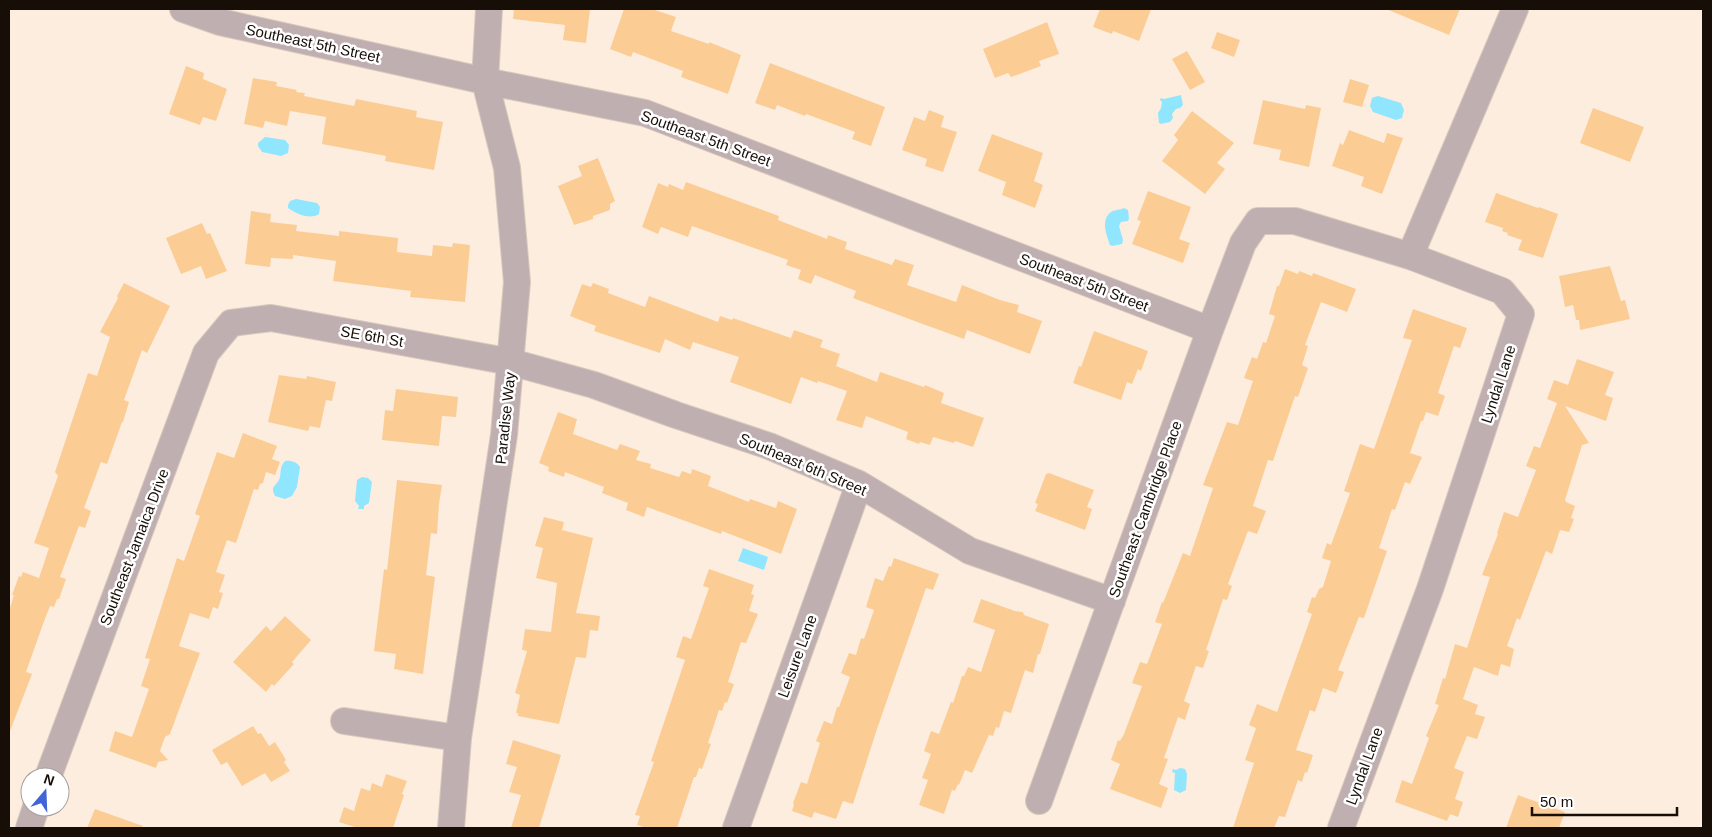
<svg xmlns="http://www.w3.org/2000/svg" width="1712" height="837" font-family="Helvetica,sans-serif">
<rect width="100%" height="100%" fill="#fdeddf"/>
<path fill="#90e6fe" d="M1181 95 1183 105 1180 108 1176 109 1172 114 1173 118 1170 122 1161 124 1159 123 1158 113 1161 108 1162 102 1160 100 1161 98 1164 99Z
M1378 96 1401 103 1404 110 1402 118 1396 120 1373 112 1370 106 1372 98Z
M265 137 285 140 289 145 288 153 281 156 262 152 258 146V143Z
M296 199 317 203 320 207 319 214C310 220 296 214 288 208V205L290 201Z
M1124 208 1128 210 1129 218 1128 221 1121 222 1119 226 1123 240 1122 244 1112 246 1110 245C1107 236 1100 220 1111 212 1114 210 1120 210 1124 208Z
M285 461C291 460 297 462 300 467L297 487 292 496 285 499 275 496C269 485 278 486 280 477 281 470 280 467 285 461Z
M362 477 368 478 372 482 369 503 364 506V509H358L359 506 355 501 357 480Z
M743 548 768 557 764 570 738 561Z
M1180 768 1185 769 1187 774 1186 790 1180 793 1174 790 1175 773 1172 772 1173 769 1176 770Z"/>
<path fill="#fbcd95" d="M514 9H590L586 43 563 40 565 25 513 19Z
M624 9H652L676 17 671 31 709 44V42L741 55 728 94 681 77 683 71 633 52 631 57 610 49Z
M1100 9H1151L1139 41 1113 31 1112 34 1093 27Z
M1386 9H1460L1449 35Z
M1047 22 1059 54 1039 61 1041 66 1011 77 1008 73 995 78 983 49Z
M1217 32 1240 40 1234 57 1211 48Z
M1187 51 1205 82 1190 90 1172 59Z
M770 63 885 107 871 146 852 139 855 132 806 114 805 116 777 105 775 110 755 103Z
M186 66 204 73 203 79 227 89 216 121 203 117 200 125 169 114Z
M253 78 277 82 276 86 297 90 296 92 305 93 304 96 354 106 356 99 402 108 417 111 416 117 443 122 434 170 385 161 386 156 322 144 326 117 290 111 287 126 265 121 263 128 244 124Z
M1350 79 1369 85 1362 107 1343 102Z
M1263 100 1305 109 1306 105 1321 108 1309 167 1279 160 1281 150 1253 144Z
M1593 108 1644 127 1630 162 1580 143Z
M929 110 944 116 941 127 957 132 943 172 925 166 927 159 902 150 914 117 925 121Z
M1192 111 1234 143 1217 163 1225 169 1205 194 1162 161 1178 140 1174 135Z
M1349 130 1384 143 1387 133 1403 138 1382 194 1361 186 1364 177 1332 166 1340 143 1343 145Z
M992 134 1043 153 1034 181 1043 185 1035 208 1002 195 1006 182 978 171Z
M598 158 615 201 610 204V210L593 216V219L574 225 558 186 582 176 578 166Z
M686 182 779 216 778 220 827 239 828 235 847 242 845 249 892 265 895 259 914 265 907 285 956 302 962 285 1000 300 1019 305 1017 312 1042 321 1030 354 967 330 964 339 920 323 853 298 856 291 815 275 811 284 798 279 801 270 786 265 788 260 692 226 688 237 661 227 658 234 642 227 658 183 668 187 669 184 683 190Z
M1148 191 1191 207 1179 239 1190 243 1183 263 1132 244 1141 221 1137 220Z
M1496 193 1538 208 1539 207 1558 214 1543 258 1518 250 1522 240 1507 235 1508 233 1502 231 1503 228 1485 222Z
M251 211 271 214 270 222 297 225 296 231 339 236V231L398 238 397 252 432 256 433 245 452 247 453 243 470 245 465 302 410 297 411 291 333 281 336 261 293 255V259L271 258 270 267 245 264Z
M202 223 207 234 210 233 227 271 206 279 201 266 181 274 166 238Z
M1610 266 1621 301 1625 300 1630 319 1580 330 1579 320H1576L1573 305 1565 307 1559 276Z
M1285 269 1298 274 1299 271 1312 276 1313 273 1356 289 1347 312 1321 302 1305 345 1308 346 1302 365 1308 368 1298 397 1295 396 1273 461 1268 460 1253 506 1266 511 1257 534 1248 531 1228 584 1232 586 1227 600 1223 599 1206 650 1209 651 1203 668 1196 666 1184 701 1190 704 1185 720 1178 717 1164 758 1168 759 1159 784 1168 788 1161 808 1110 789 1120 764 1111 760 1118 740 1120 741 1124 734 1142 686 1132 683 1140 662 1147 664 1162 624 1155 622 1162 602 1163 603 1183 553 1190 556 1213 488 1203 485 1227 422 1238 425 1253 381 1244 378 1252 357 1257 359 1263 342 1266 343 1275 316 1269 314 1277 286H1279Z
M124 283 170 306 147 353 142 350 124 400 129 402 123 422H122L107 464 101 462 84 508 91 511 85 528 79 526 60 577 66 579 59 599H57L54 607 50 606 43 624 26 672 32 674 10 731H9V611L14 595H12L19 576 21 577 23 572 39 578 49 548 34 543 58 476 55 472 88 373 97 376 110 337 100 332 118 298 117 296Z
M593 283 609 289 608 293 645 307 649 296 718 322 720 316 732 320 733 318 791 338 794 330 823 340 820 347 840 354 836 366 877 382 880 372 924 387 925 385 944 393 941 403 984 418 973 447 955 441 954 443 933 437 930 445 920 442 919 444 906 439 908 432 866 416 862 428 836 420 847 391 818 381 817 383 801 377 791 404 730 382 739 357 693 342 690 350 665 339 660 353 594 331 596 326 570 316 582 284 591 287Z
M1413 309 1467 328 1460 348 1454 346 1438 393 1445 396 1438 416 1426 412 1423 421H1421L1410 453 1422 457 1410 484 1405 482 1395 510 1392 509 1379 548 1387 551 1364 618 1359 617 1338 670 1344 672 1336 693 1323 688 1315 712 1310 710 1296 750 1313 755 1307 773 1305 772 1302 782 1298 780 1285 817 1279 816 1274 828H1233L1254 763 1245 760 1256 728 1249 725 1257 704 1277 712 1312 614 1307 612 1312 597 1315 598 1319 589 1323 587 1331 561 1322 558 1327 543 1331 545 1350 493 1344 491 1360 444 1374 449 1404 363 1412 340 1403 338Z
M1094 331 1148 351 1141 371 1138 369 1132 384 1127 382 1121 400 1073 383 1079 366 1081 367Z
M1577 359 1614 372 1605 395 1613 398 1606 421 1565 406 1589 443 1582 445 1565 500 1566 502 1575 506 1571 518 1574 519 1569 532 1560 530 1552 554 1546 551 1520 620 1517 618 1507 646 1514 649 1510 667 1501 664 1498 676 1474 667 1463 699 1478 705 1475 714 1485 717 1477 739 1467 736 1454 768 1464 772 1455 799 1463 802 1458 817 1450 814 1447 821 1395 802 1402 780 1412 784 1429 738 1426 736 1439 705 1435 704 1443 678 1445 679 1455 644 1467 648 1490 577 1482 575 1498 534 1497 533 1504 512 1518 517 1536 470 1526 466 1534 446 1540 448 1557 403 1547 399 1554 380 1568 385Z
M279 375 306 379 307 376 336 382 332 401 326 400 320 428 310 426 308 431 268 422Z
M396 389 458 397 456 417 442 416 439 446 382 440 385 410 393 411Z
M558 412 577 419 573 434 617 450 620 444 640 451 636 460 651 464 650 468 679 477 682 471 691 474 692 469 711 476 708 486 749 502 750 499 776 508 778 501 797 509 781 554 722 531 721 534 647 507 644 517 626 510 628 503 602 493 604 487 565 472 564 477 548 471 549 467 539 463Z
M243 433 277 446 272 459 280 462 275 475 266 472 263 483 260 484 258 490 254 489 236 543 227 540 216 572 225 575 219 592 223 593 218 609 213 607 209 619 190 613 179 646 200 653 170 734 165 737 160 751 168 760 158 762 156 768 109 751 115 731 132 737 149 689 141 686 150 659 145 658 177 558 184 561 200 516 195 514 217 452 234 458Z
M1049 473 1094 490 1087 507 1092 509 1085 530 1035 511 1038 504 1035 503 1046 474Z
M397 480 442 485 439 504 437 534 431 533 426 575 435 577 423 674 394 669 396 654 374 651 384 569 387 570Z
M544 517 564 522 562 530 593 538 576 613 600 616 598 631 590 630 586 658 576 657 559 724 518 716V713H516L520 695 515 693 527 651 522 650 525 629 551 632 557 583 536 578 543 548 535 546Z
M894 558 939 574 933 590 926 588 877 729 853 804 843 801 836 819 814 812 812 818 792 811 794 804 793 803 801 782 807 784 820 743 816 741 824 721 832 724 837 707H839L850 677 841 673 849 653 856 655 861 638 864 639 874 610 866 607 875 578 883 581 889 566 891 567Z
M709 569 754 585 751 594 754 595 749 611 758 614 746 643 741 642 728 682 734 684 727 703 725 702 722 711 719 710 708 743 711 744 702 769 699 768 696 777H694L677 828H647L637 825 640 816 635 815 654 762 651 761 685 660 676 657 683 636 691 639 709 588 703 586Z
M981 599 1015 611 1023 612 1024 615 1049 624 1040 654H1038L1033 673 1025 670 1011 713 1004 711 999 728 996 727 993 736 989 735 972 773 965 770 959 785 958 784 955 791 952 790 944 814 919 805 928 780 922 778 931 754 924 751 931 731 939 734 951 702 953 703 962 676H964L968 667 981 672 995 630 973 622Z
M285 616 311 640 292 662 294 664 274 686 272 684 266 692 233 662 266 626 271 631Z
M253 726 258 734 261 733 269 746 275 742 286 760 284 762 290 771 271 782 265 773 242 786 227 762 221 765 212 750Z
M513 740 561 755 539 828H511L521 795 509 792 517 767 506 764Z
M386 774 407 781 402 794 404 795 393 828H358L339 822 344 807 354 811 361 788 370 791 372 783 382 787Z
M1518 795 1565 812 1559 828H1506Z
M95 809 143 826 142 828H87Z"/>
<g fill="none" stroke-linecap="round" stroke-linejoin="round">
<g stroke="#d8c9bc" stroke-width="28">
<path id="minor" d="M183 9 220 22 485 81 645 113 1210 330
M1410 256 1515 9
M344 721 458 738
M48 777 206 353 231 323 271 318 511 362 594 385 676 415 769 446 859 484 970 551 1112 601
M1039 801 1210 330 1243 243 1258 221H1295L1410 256 1502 291 1521 314 1430 589 1341 828
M29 828 36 807
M451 828 458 738 504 435 517 282 507 168 485 81 489 9
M736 828 859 484"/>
</g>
<use href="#minor" stroke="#c0afb1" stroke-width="26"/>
</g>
<g text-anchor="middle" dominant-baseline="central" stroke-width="5" stroke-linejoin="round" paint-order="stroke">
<g font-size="15" fill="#170e07" stroke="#fff">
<text transform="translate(313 43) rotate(12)">Southeast 5th Street</text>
<text transform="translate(706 138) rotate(20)">Southeast 5th Street</text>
<text transform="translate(1084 282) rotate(21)">Southeast 5th Street</text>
<text transform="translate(372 336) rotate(10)">SE 6th St</text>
<text transform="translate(1498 384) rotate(-72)">Lyndal Lane</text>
<text transform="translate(505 418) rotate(-84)">Paradise Way</text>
<text transform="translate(803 464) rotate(23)">Southeast 6th Street</text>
<text transform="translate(1145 509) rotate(-70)">Southeast Cambridge Place</text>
<text transform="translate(134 547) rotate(-69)">Southeast Jamaica Drive</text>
<text transform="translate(797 656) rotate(-70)">Leisure Lane</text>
<text transform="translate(1364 766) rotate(-70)">Lyndal Lane</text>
</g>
</g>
<rect width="1712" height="837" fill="none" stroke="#170e07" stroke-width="20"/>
<g transform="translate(45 792) rotate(19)"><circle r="24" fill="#ffffff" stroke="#a29f9c"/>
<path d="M0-4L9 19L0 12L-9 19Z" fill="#4165d7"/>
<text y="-8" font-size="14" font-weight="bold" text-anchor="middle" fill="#170e07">N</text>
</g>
<path d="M1532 807v8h145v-8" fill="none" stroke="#170e07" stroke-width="2.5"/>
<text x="1540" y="807" font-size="15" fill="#170e07" stroke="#ffffff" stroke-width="4" paint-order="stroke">50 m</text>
</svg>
